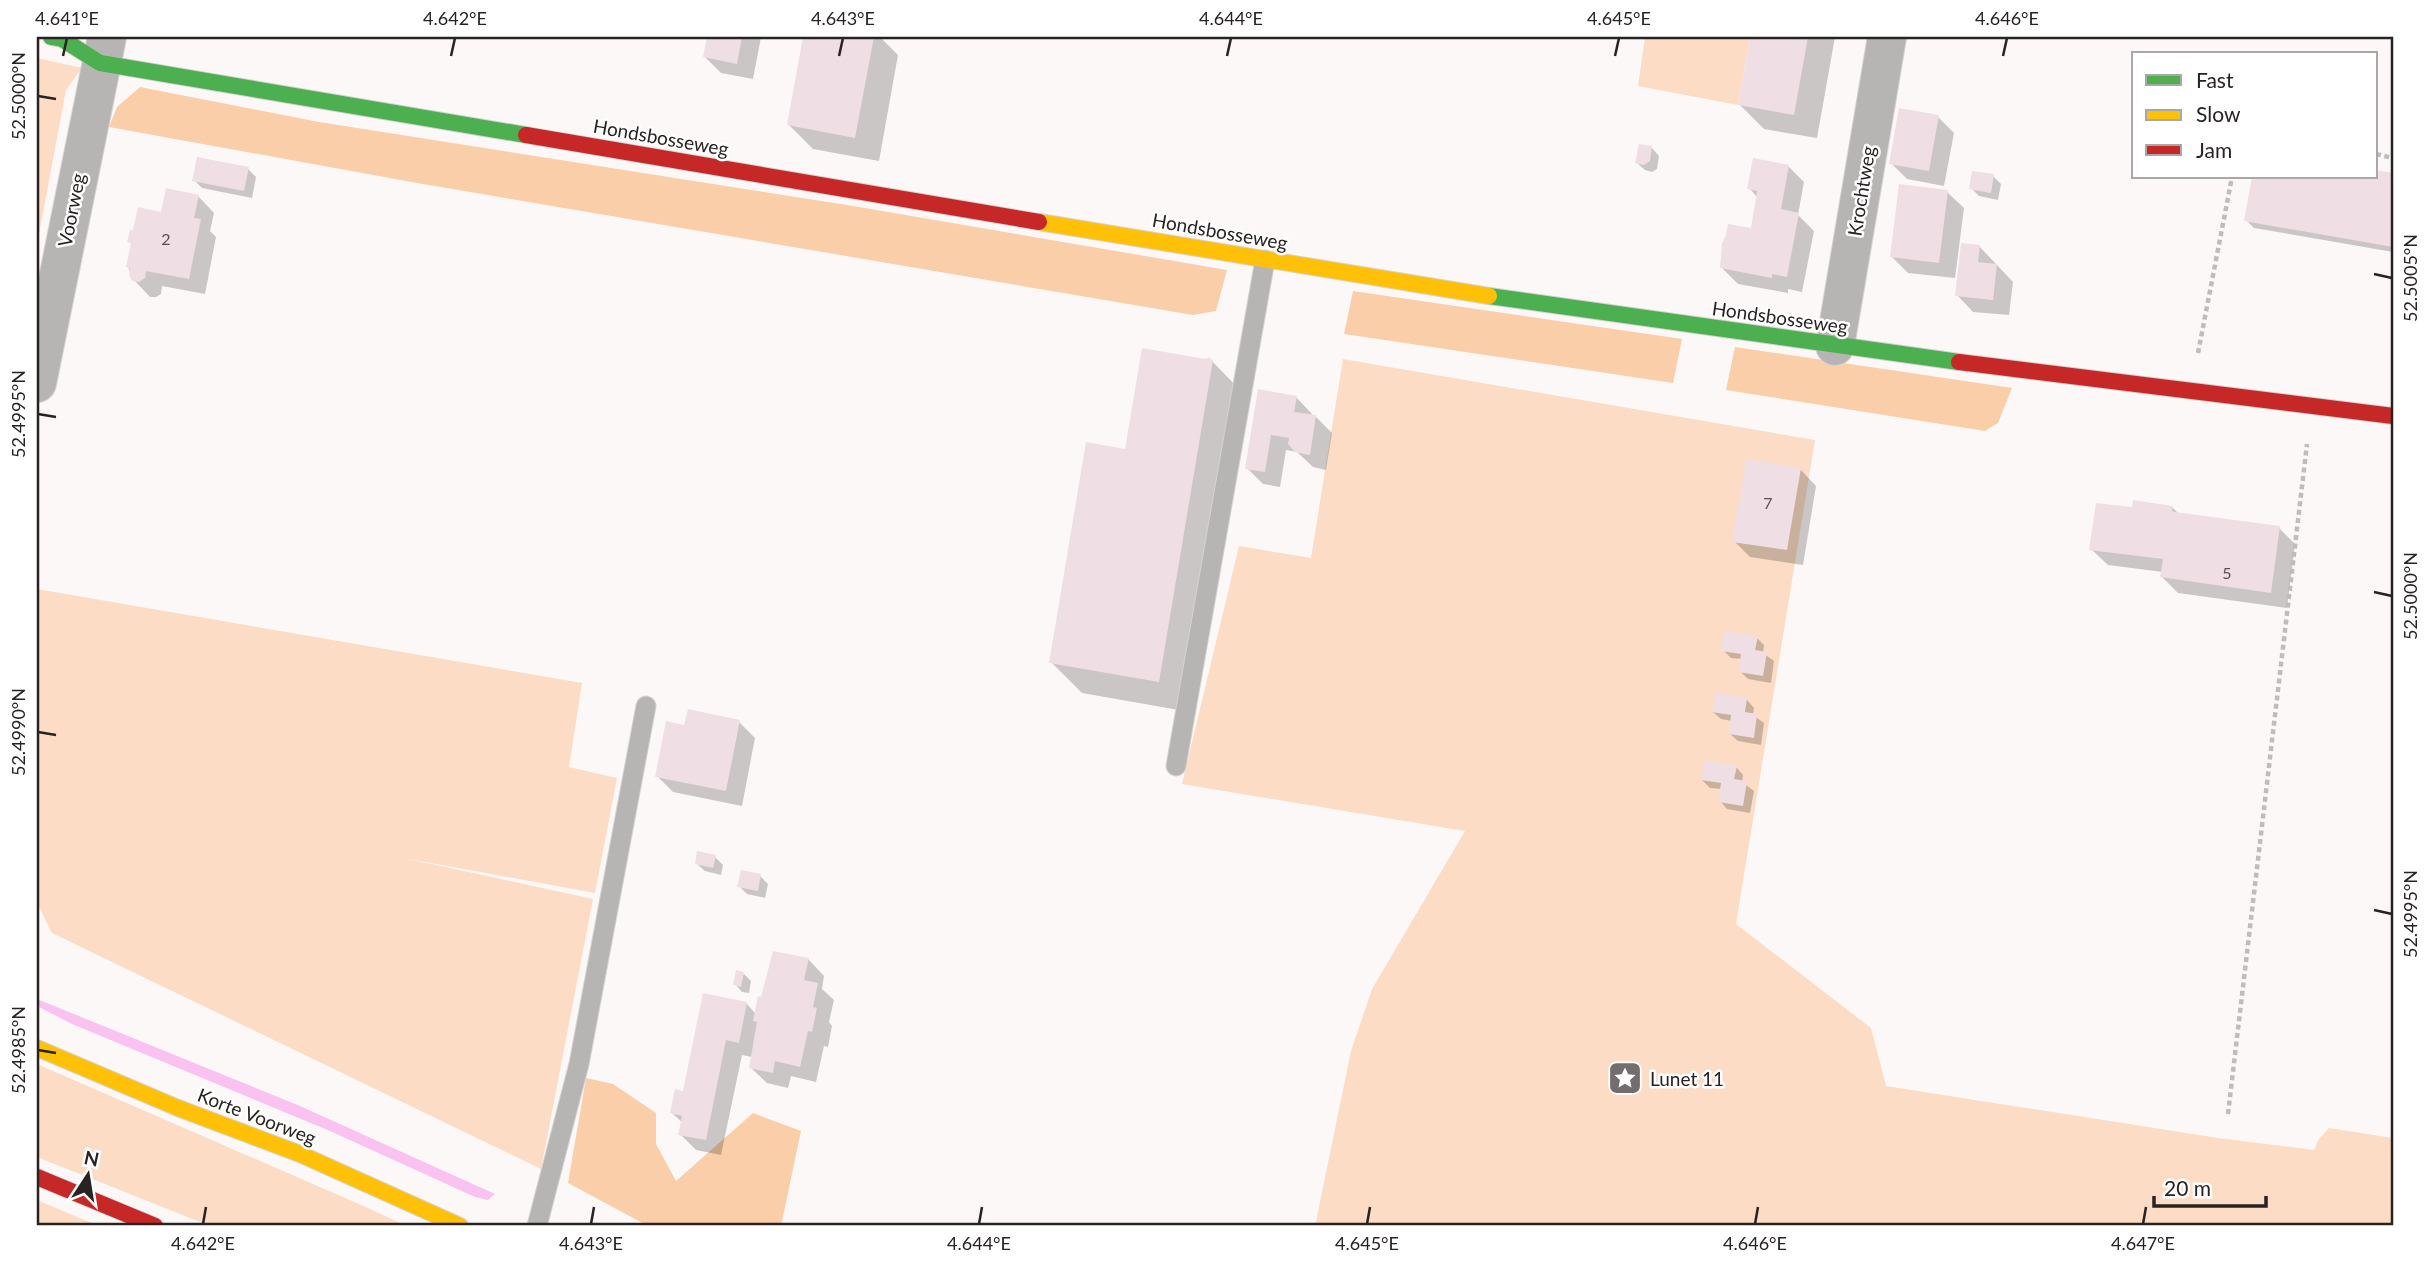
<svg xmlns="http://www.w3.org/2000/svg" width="2430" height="1263" font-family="Lato,sans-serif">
<rect width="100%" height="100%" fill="#fdf8f8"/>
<path fill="#fcdcc4" d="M1645 37H1750L1738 105 1638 86Z
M37 58 82 68 66 90 37 245Z
M1343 359 1815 440 1736 924 1871 1028 1886 1086 2218 1138 2314 1150 2319 1139 2329 1128 2393 1138V1226H1315L1351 1051 1372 989 1465 831 1182 784 1239 546 1311 558Z
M37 589 582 683 569 767 617 778 595 893 404 858 593 899 541 1169 52 933 37 903Z
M37 1064 359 1204 407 1226H210L37 1157Z
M37 1200 99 1226H37Z"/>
<path fill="#facea9" d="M140 87 319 122 853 206 1227 270 1216 311 1193 315 417 183 109 127 117 107Z
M1353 291 1682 339 1673 383 1344 334Z
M1735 347 2012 388 1998 423 1985 431 1726 390Z
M586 1078 613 1084 656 1113V1144L676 1181 753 1113 801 1131 781 1226H648L568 1183Z"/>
<path fill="#fac2f0" d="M37 999 300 1106 495 1194 488 1200 475 1197 330 1131 72 1024 37 1006Z"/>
<path fill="#0003" d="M709 37H761L753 79 721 73 705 57Z
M805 37H880L898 55 879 161 813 149 789 125Z
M1752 37H1835L1817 138 1764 129 1740 105Z
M1938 117 1954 133 1944 186 1907 179 1891 163Z
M1652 148 1659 156 1657 169 1652 172 1645 170 1637 163Z
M1788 166 1804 182 1798 215 1814 231 1802 292 1788 289V293L1738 284 1722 268 1752 230 1758 198 1749 188Z
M248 169 256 177 252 198 202 188 194 180Z
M2376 172 2393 175V252L2254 228 2246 220 2254 177H2376Z
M1993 176 2001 184 1998 200 1979 196 1971 188Z
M1947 192 1964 208 1955 278 1908 273 1892 257Z
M198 196 214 213 210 231 216 237 205 294 162 286 161 294 156 297H150L134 280 128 267 133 245 129 241 162 214Z
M1979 246 2013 282 2009 315 1973 312 1957 295Z
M1210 359 1243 393 1190 712 1082 693 1051 662 1126 451Z
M1296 397 1312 414V416L1316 417 1332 433 1326 470 1313 467 1297 452 1286 450 1280 487 1263 484 1247 468Z
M1800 469 1816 486 1803 565 1750 557 1734 541Z
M2172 507 2179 514 2279 528 2295 544 2287 608 2178 593 2162 577 2163 572 2108 565 2091 549Z
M1757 638 1764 645 1763 653 1774 661 1771 683 1748 679 1740 671 1742 659 1731 658 1723 650Z
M1747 700 1754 708 1753 715 1764 723 1761 745 1738 741 1730 734 1732 721 1721 719 1713 712Z
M739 722 755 738 742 806 673 792 657 776 686 727Z
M1736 767 1743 775 1742 782 1754 791 1750 813 1727 809 1720 801 1722 789 1710 788 1702 780Z
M715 857 723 865 721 875 705 871 697 864Z
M760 876 768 884 765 898 747 894 739 886Z
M808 959 824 976 822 989 834 1000 829 1022 832 1026 828 1047 824 1046 816 1082 791 1076 788 1088 767 1083 750 1067 752 1057 742 1055 721 1155 696 1150 680 1134 683 1123 672 1113 746 1003 756 1014Z
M744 974 751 981 749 993 742 992 735 984Z"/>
<path fill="#efdee4" d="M707 37H742L737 64 703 57Z
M803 37H874L855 138 787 125Z
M1750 37H1808L1794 115 1738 105Z
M1899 108 1939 115 1929 171 1889 164Z
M1639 144 1652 146 1650 161 1644 165 1635 163Z
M197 157 249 167 244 191 192 181Z
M1753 158 1789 165 1781 209 1799 213 1787 277 1772 274V278L1720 268 1722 243 1726 235 1728 224 1751 228 1757 191 1747 189Z
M2376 170 2393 173V247L2244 221 2252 177H2376Z
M1972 171 1994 174 1991 193 1969 189Z
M1899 184 1948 190 1939 263 1890 257Z
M166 188 199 195 194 218 201 219 189 279 146 271 145 278 139 282 132 281 129 275 130 268 126 267 131 243 127 242 130 230H133L138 207 161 212Z
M1961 243 1980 245 1978 262 1997 264 1993 300 1955 296Z
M1142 348 1205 359 1210 357V359L1213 360 1159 682 1049 663 1086 442 1125 449Z
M1258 389 1297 396 1294 412 1316 415 1310 455 1295 452 1288 444 1289 438 1271 435 1265 472 1245 469Z
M1746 459 1801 468 1787 550 1732 542Z
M2133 500 2173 506 2172 511 2175 512 2280 526 2271 593 2160 577 2163 559 2089 550 2096 503 2132 507Z
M1724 631 1758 636 1755 650 1767 652 1763 676 1738 672 1741 654 1721 651Z
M1715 692 1747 698 1745 712 1757 714 1754 738 1729 734 1731 715 1712 712Z
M688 709 740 720 726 791 655 777 666 721 684 725Z
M1704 760 1737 766 1734 779 1747 781 1743 806 1718 802 1721 783 1701 780Z
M697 851 716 855 713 868 695 864Z
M741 870 761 874 758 891 737 887Z
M773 951 809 958 804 980 818 983 813 1007 817 1008 812 1032 808 1031 800 1067 775 1061 773 1073 749 1068 757 1022 753 1021 758 996 761 997Z
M736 970 744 972 741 987 733 985Z
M703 993 747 1002 739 1043 726 1040 706 1140 678 1135 682 1116 670 1113 675 1089 683 1091Z"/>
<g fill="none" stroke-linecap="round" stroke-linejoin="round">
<g stroke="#d6d2d2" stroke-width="21">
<path id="lane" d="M1176 766 1265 260
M537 1226 579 1064 646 706"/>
</g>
<g stroke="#d6d2d2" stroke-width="40">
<path id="street" d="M1835 346 1887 37
M37 383 107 37"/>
</g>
<g stroke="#d6d2d2" stroke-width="18">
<path id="fast" d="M51 37 62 39 100 63 526 135
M1489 296 1959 362"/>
</g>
<g stroke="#d6d2d2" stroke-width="18">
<path id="slow" d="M1039 222 1489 296
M37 1048 178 1108 300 1154 460 1226"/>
</g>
<g stroke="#d6d2d2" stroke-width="18">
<path id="jam" d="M526 135 1039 222
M1959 362 2393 416
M37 1177 155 1226"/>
</g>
<path stroke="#bfbcbc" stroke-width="4.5" stroke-dasharray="5 3.5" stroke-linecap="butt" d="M2376 154 2393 158
M2198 353 2232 177
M2228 1114 2307 444"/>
<use href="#lane" stroke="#b7b5b4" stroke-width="19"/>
<use href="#street" stroke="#b7b5b4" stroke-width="38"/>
<use href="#fast" stroke="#4caf50" stroke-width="16"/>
<use href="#slow" stroke="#ffc107" stroke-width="16"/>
<use href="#jam" stroke="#c62828" stroke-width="16"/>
</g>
<path fill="none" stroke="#282222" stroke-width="2.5" d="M63 56 67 38M451 56 455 38M839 56 843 38M1227 56 1231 38M1615 56 1619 38M2003 56 2007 38M38 96 56 99M2374 274 2392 278M38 414 56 417M2374 592 2392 596M38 732 56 735M2374 910 2392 914M38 1050 56 1053M203 1224 206 1207M591 1224 594 1207M979 1224 982 1207M1367 1224 1370 1207M1755 1224 1758 1207M2143 1224 2146 1207"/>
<defs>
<g id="sight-square" transform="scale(1.75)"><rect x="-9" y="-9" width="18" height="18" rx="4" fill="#736d6d" stroke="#fff"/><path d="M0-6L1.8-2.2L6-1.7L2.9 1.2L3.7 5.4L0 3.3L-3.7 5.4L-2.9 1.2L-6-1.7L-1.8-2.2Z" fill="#fff"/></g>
</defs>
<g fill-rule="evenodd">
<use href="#sight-square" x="1625" y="1078"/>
</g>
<g text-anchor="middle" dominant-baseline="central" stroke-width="5" stroke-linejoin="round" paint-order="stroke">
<g font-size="16" fill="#5a5152">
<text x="166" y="238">2</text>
<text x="1768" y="502">7</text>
<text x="2227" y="572">5</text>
</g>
<g font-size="19" fill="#282222" stroke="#fff">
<text transform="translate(661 137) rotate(10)">Hondsbosseweg</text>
<text transform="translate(1861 191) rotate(-81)">Krochtweg</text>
<text transform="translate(71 210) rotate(-79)">Voorweg</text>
<text transform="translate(1220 231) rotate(10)">Hondsbosseweg</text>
<text transform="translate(1780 317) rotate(8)">Hondsbosseweg</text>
<text transform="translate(257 1116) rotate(21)">Korte Voorweg</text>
</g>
<g font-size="19" fill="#282222" stroke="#fff" text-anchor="start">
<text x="1650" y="1078">Lunet 11</text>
</g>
</g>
<rect width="2430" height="1263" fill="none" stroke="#ffffff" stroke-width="77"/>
<rect x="2132" y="52" width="245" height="126" fill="#ffffff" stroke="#a9a7a7" stroke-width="2"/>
<rect x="2146" y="75" width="35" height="10" fill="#4caf50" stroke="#a9a7a7" stroke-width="2"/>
<text x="2196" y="88" font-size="21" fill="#282222">Fast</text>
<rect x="2146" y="110" width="35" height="10" fill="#ffc107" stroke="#a9a7a7" stroke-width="2"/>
<text x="2196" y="122" font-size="21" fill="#282222">Slow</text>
<rect x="2146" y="145" width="35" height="10" fill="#c62828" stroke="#a9a7a7" stroke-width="2"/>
<text x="2196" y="158" font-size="21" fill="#282222">Jam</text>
<g transform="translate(88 1175) rotate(12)" stroke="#ffffff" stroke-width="5" paint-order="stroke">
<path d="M0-5L12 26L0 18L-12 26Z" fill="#282222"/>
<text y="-10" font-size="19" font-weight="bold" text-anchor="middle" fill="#282222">N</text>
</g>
<path d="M2154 1196v10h112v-10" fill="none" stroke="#282222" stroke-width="3.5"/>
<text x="2164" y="1196" font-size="21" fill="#282222" stroke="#ffffff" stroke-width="5" paint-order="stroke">20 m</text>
<rect x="38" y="38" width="2354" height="1186" fill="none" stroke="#282222" stroke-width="2.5"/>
<g font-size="18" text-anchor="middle" fill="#282222">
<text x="67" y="25">4.641°E</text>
<text x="455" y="25">4.642°E</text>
<text x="843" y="25">4.643°E</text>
<text x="1231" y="25">4.644°E</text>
<text x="1619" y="25">4.645°E</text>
<text x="2007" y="25">4.646°E</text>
<text transform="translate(19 96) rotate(-90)" y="6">52.5000°N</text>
<text transform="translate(2411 278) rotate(-90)" y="6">52.5005°N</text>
<text transform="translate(19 414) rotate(-90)" y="6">52.4995°N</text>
<text transform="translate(2411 596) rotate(-90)" y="6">52.5000°N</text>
<text transform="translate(19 732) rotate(-90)" y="6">52.4990°N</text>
<text transform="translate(2411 914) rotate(-90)" y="6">52.4995°N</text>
<text transform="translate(19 1050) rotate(-90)" y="6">52.4985°N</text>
<text x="203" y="1250">4.642°E</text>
<text x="591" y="1250">4.643°E</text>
<text x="979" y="1250">4.644°E</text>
<text x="1367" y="1250">4.645°E</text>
<text x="1755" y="1250">4.646°E</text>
<text x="2143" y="1250">4.647°E</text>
</g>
</svg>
